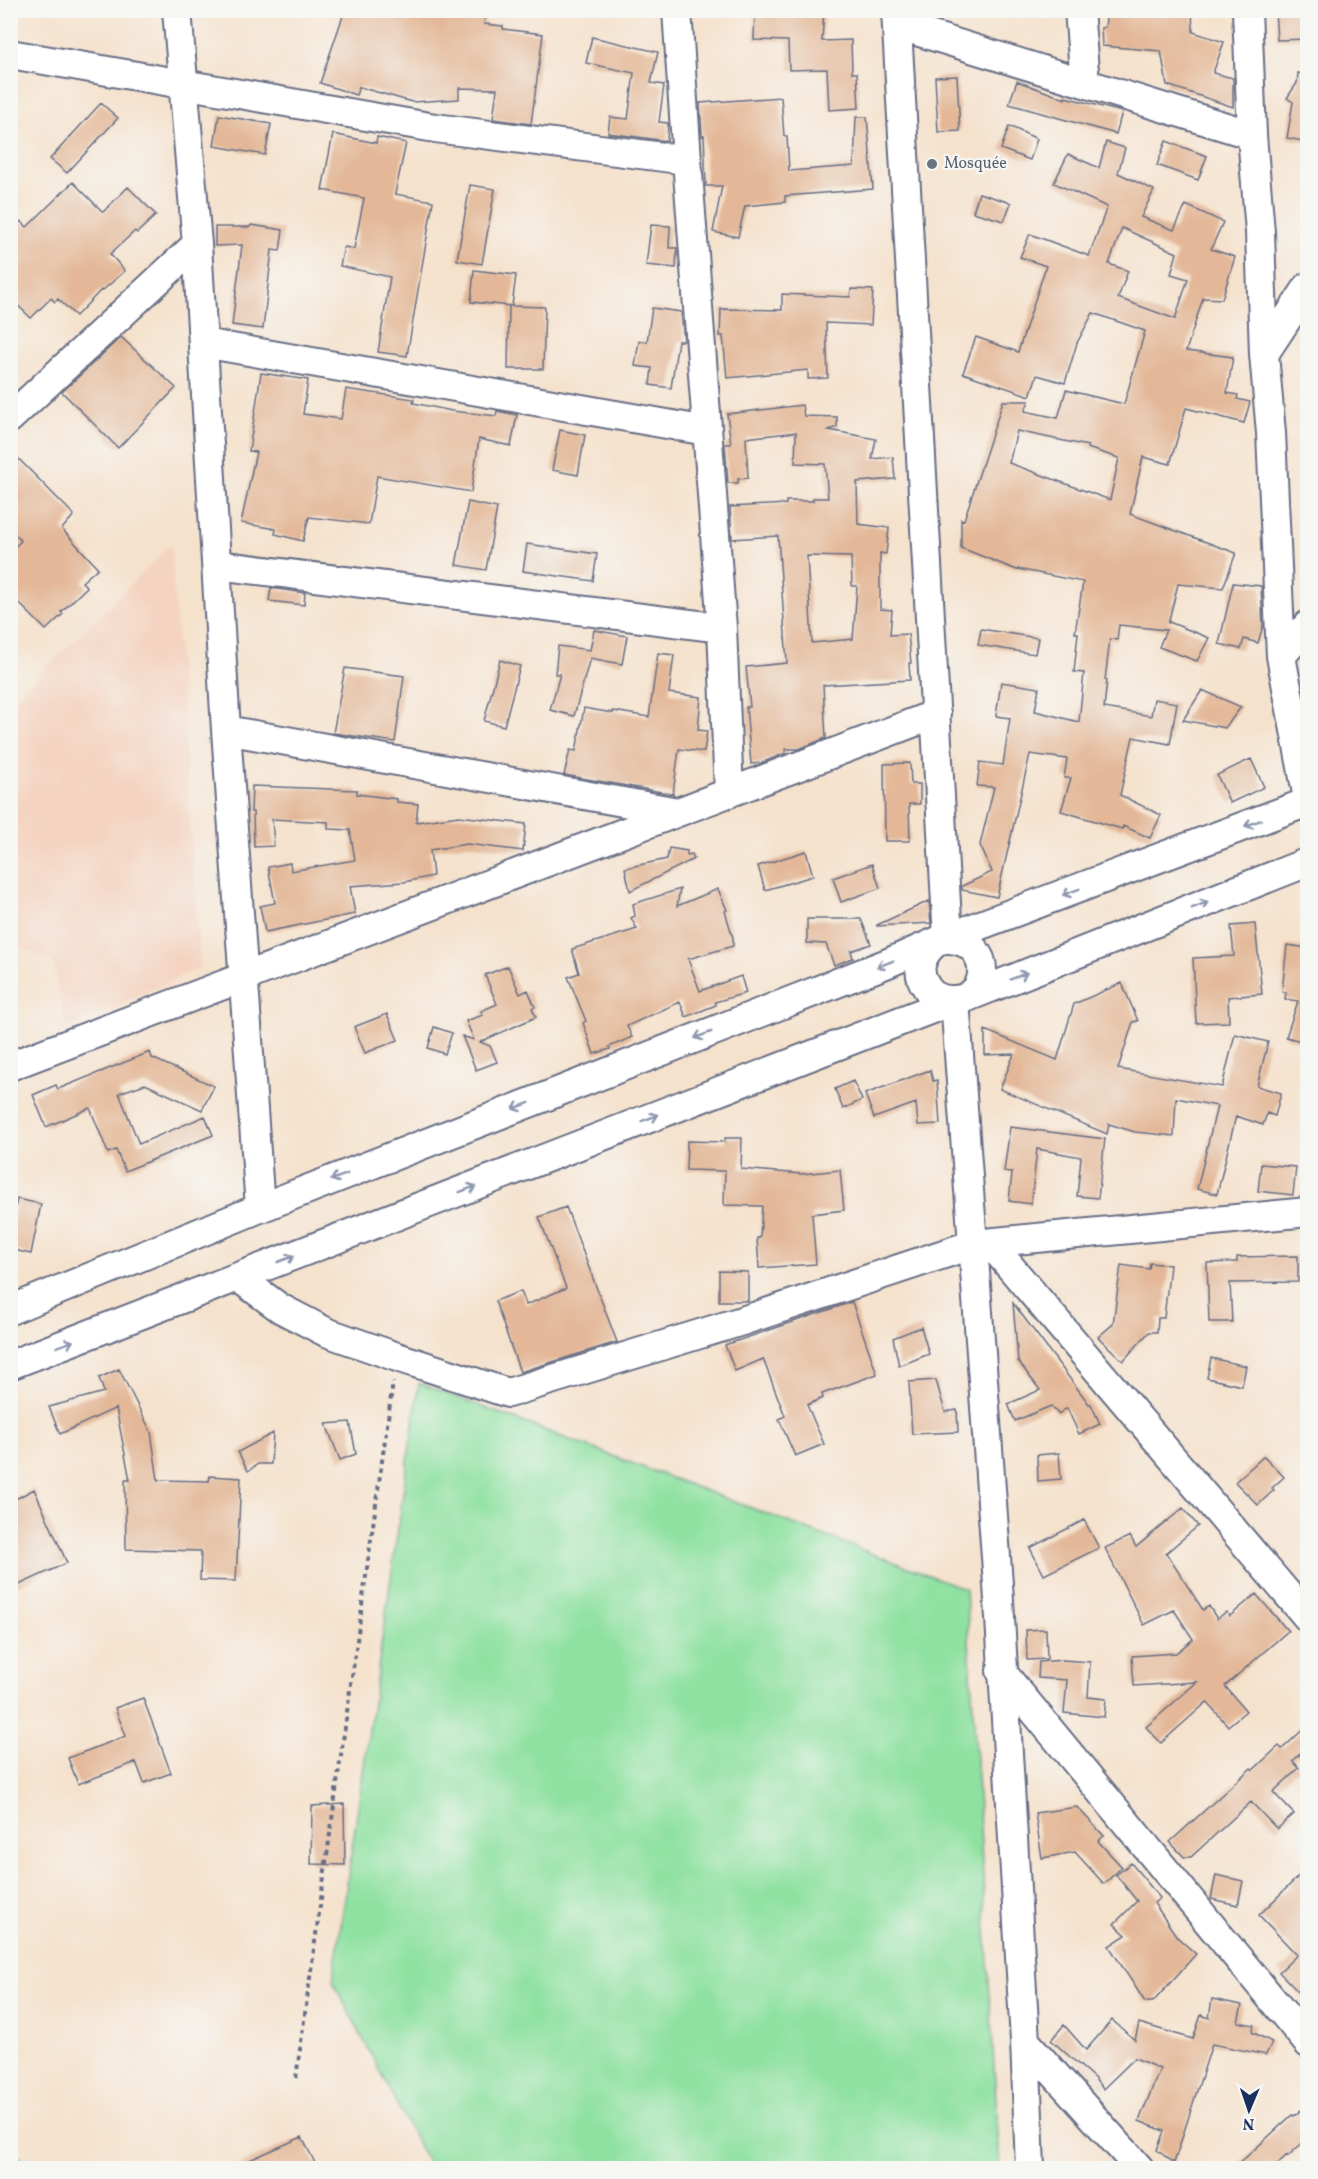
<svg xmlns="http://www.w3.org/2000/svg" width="1318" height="2179" font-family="Vollkorn,serif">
<rect width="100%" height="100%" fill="#f6f6f2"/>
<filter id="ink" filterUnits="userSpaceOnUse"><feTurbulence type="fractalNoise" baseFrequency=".0167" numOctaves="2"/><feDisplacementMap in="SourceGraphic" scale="12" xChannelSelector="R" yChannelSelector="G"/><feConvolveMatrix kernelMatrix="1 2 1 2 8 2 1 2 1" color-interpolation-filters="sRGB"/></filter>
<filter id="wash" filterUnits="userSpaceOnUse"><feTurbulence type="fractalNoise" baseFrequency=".008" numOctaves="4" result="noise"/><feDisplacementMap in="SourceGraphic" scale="24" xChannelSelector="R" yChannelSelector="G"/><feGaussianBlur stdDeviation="1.35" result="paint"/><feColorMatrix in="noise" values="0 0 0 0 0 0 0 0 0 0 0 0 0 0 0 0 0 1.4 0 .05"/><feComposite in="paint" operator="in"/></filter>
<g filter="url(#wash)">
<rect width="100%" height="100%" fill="#f5e2cd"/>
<path fill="#f4d3c0" d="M171 545 200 968 66 1028 53 961 11 944V702Z"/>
<path fill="#8fe1a1" stroke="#558880" stroke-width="1.5" d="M419 1383 966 1589 1000 2168H430L333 1981Z"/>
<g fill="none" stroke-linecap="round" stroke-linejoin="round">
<path stroke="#55c0d0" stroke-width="7" d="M10 2154 32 2168"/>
</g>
<g id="blocks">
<path fill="#e3b797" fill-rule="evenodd" d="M345 10H471L470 15 485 18 484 24 503 26V29L543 34 531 124 493 119 497 89 459 88V99L412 102 359 87 356 95 320 83Z
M755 10H824L822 41 851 40 852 73H857L859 108 829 110 827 69 789 70 788 41 754 40Z
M1107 10H1192L1193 32 1224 42 1213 73 1233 78V107L1167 85 1161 51 1102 46 1101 28 1105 27Z
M1275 10H1308V39L1277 40Z
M592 37 658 52 651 83 664 85 659 122 668 123 667 141 608 133 610 117 628 119 634 73 586 63Z
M1308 66V142L1287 138 1293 102 1287 98 1297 83 1298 73 1303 74Z
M957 76 960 131 938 132 935 77Z
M1017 81 1065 99V97L1122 112 1116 134 1009 104Z
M781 97 784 136H787L789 171 854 166 856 117H867L873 189 785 196V202L745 206 738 237 713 232 722 186H706L704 135 702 136 700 103Z
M101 103 118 118 67 173 50 159Z
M219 115 271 124 265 155 214 146Z
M1009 126 1037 139 1030 160 1001 149Z
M333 134 376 143 377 137 406 143 395 194 433 201 407 356 378 352 390 277 340 266 344 247 354 249 364 198 322 190Z
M1166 141 1207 156 1198 180 1157 165Z
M1106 142 1125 148 1118 173 1154 190 1141 217 1174 230 1186 205 1223 222 1211 249 1235 257 1222 299 1203 298 1186 351 1233 357 1227 393 1238 395 1237 399 1250 402 1244 423 1186 408 1170 464 1143 457 1130 514 1236 553 1223 588 1178 584 1168 624 1169 622 1209 638 1197 661 1159 647 1166 630 1119 625 1117 640 1110 639 1105 680H1107L1104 708 1151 716 1154 699 1177 703 1170 744 1133 737 1120 795 1161 815 1150 838 1123 826 1122 829 1061 811 1071 778H1064L1067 759 1030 754 997 897 962 890V886L992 872 980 845 994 787 977 786 980 762 1003 765 1010 718 996 716 1001 682 1039 688 1035 711 1079 722 1084 673 1074 672 1078 633H1075L1083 582 1018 569 1017 570 961 548V519L964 520 1003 401H1029L1025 411 1058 418 1066 390 1124 404 1145 331 1093 313 1077 343 1065 383 1037 375 1030 396 963 373 976 337 1018 352 1046 266 1020 257 1030 234 1089 256 1107 207 1054 183 1068 154 1099 168ZM1122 228 1177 253 1171 274 1188 279 1175 319 1118 298 1128 271 1109 264ZM1017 431 1088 446 1087 448 1119 458 1110 500 1009 463Z
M73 182 103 212 128 187 156 215 137 233 135 231 110 254 125 271 102 291 101 290 76 316 58 299 55 302 51 298 31 318 10 298V231L21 221 27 227Z
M470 185 495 189 482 264 457 260Z
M979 193 1011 203 1004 221 973 212Z
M251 225 283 230 280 251 272 250 263 329 232 325 242 245 215 246V227H250Z
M651 225 670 226 669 248H677L676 268 646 265Z
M474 270 516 275 512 306 545 307 543 369H508L509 306H512L471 302Z
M851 289 873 290 871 325 826 323 828 378 808 379V370L727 378 723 336H720L721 309 782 310V294L850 297Z
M652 308 681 312 684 341H678L671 388 650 385 652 368 635 366 639 341 647 342Z
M121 337 176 388 118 448 62 392Z
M261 373 308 380 303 414 341 419 346 389 414 399 413 403 452 411 496 416 497 411 517 415 511 446 479 439 471 492 377 476 369 524 309 517 303 541 275 534 276 529 241 523 256 452 249 451Z
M802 405 804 416 837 417V427L829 430 876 439 872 459 893 457 895 479 857 482 858 524 889 528 886 554 880 553V609L892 610 890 635 908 634 911 663H909L910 680 823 685 826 738 799 749H786V753L761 763 751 764 746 707H750L746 667 787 663 778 536 732 539 730 507 786 504V501H813V498H828L825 464 795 463 796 432 746 438 748 478 738 479V483H728L725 444H731L727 414ZM807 556 851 557 852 586H857L853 639 812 643Z
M560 430 585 435 578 475 552 470Z
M10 450 74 515 62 529 98 568 82 582 87 587 61 612 63 614 46 630 10 594V551L21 541 10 528Z
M468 502 497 508 486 570 456 565Z
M527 544 597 554 593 581 523 571Z
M1233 583 1261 586 1263 626 1258 643 1244 639 1241 649 1219 644Z
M271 588 305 593 304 605 269 601Z
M981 629 1038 638 1035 654 978 645Z
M594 630 627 636 622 664 590 658 574 716 550 710 560 674H555L558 646 590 650Z
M658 653 674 655 669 693 701 697 698 730 707 731 704 752 679 749 673 794 564 775 570 750 576 751 584 708 613 713V711L649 717Z
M500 660 520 666 504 726 484 721Z
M345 668 404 676 395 742 333 733Z
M1202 690 1241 707 1225 728 1183 720Z
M1251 759 1264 787 1230 803 1217 775Z
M910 763 911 784H920V804H909L910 841H885L884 764Z
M252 786 357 790V794L397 799V802L418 804 416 822 459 816 526 824 523 851 467 844 430 850 433 876 404 882 350 886 355 914 265 932 260 906 275 903 268 867 290 863 291 871 355 860 350 830 328 829V822L272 819 274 846 254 847 253 812H251Z
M669 848 687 851V855L692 854 694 859 630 891 625 868 667 859Z
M806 851 813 876 765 890 758 866Z
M872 864 880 888 841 902 833 878Z
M680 889 677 906 718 889 727 910 725 911 733 938V946L688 959 700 991 741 976 746 993 715 1002 716 1005 686 1017 680 1002 627 1026 632 1037 609 1047 610 1049 594 1054 583 1023 586 1021 568 977 579 973 572 949 637 929 631 918 635 916 633 904Z
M929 901 931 923 877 926V925Z
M807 919H861L871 944 851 951 853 958 834 965 826 944 807 943Z
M1255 924 1262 994 1228 997 1229 1022 1196 1023 1193 958 1234 956 1231 926Z
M1287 945 1308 948V1043L1286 1037 1298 1001 1285 999 1286 992H1282Z
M508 966 520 994 528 990 535 1007 532 1008 536 1017 480 1042 490 1046 497 1062 476 1070 462 1036 474 1040 466 1021 483 1015 481 1011 497 1004 485 975Z
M1122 983 1138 1021 1133 1022 1118 1069 1222 1087 1235 1034 1268 1042 1257 1086 1281 1093 1275 1116 1267 1113 1263 1125 1236 1116 1217 1194 1197 1189 1217 1106 1176 1098 1174 1136 1135 1132 1109 1124 1107 1134 1000 1089 1014 1054 985 1055V1030L1057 1060 1074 1004Z
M387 1014 398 1040 365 1053 354 1027Z
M434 1027 452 1033 445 1054 428 1048Z
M150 1052 152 1058 214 1086 202 1110 145 1084 119 1093 139 1144 205 1116 213 1135 125 1171 116 1150 108 1153 90 1108 46 1127 33 1095 56 1085 58 1089Z
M930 1070 933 1081 937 1080 940 1124 918 1125 916 1103 874 1118 865 1094Z
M853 1081 862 1100 843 1109 835 1089Z
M1010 1127 1105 1139 1098 1198 1077 1196 1081 1157 1037 1149 1031 1204 1009 1201 1012 1173 1004 1172Z
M725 1138H742L741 1169 802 1174 840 1170 844 1210 812 1214 816 1264 759 1268 757 1238H760L762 1206 724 1205 725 1171 686 1170 687 1141 725 1142Z
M1261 1164 1296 1167 1293 1195 1258 1191Z
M17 1199 41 1204 31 1254 10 1249V1233Z
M566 1207 617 1342 520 1372 495 1301 521 1291 526 1305 566 1288 539 1217Z
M1298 1256V1282L1230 1283 1232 1322H1209L1207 1263 1237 1262V1257Z
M1150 1263 1170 1265 1164 1318H1158L1157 1332H1149L1123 1361 1098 1337 1113 1324 1121 1265 1149 1269Z
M719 1271 748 1272V1301H719Z
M852 1302 877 1374 822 1394 823 1398 807 1405 824 1444 795 1456 779 1419 785 1416 763 1359 735 1371 725 1345Z
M1013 1303 1089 1404H1091L1100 1424 1079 1434 1067 1408 1058 1414 1051 1406 1015 1421 1008 1404 1040 1390 1018 1361Z
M921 1327 929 1354 899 1366 893 1338Z
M1211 1358 1246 1366 1242 1386 1207 1378Z
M119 1369 151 1432 158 1480 209 1481 210 1476 241 1478 236 1581 200 1580 201 1551 126 1549 125 1480H130L116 1408 60 1434 49 1407 104 1392 99 1378Z
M936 1380 945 1412 957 1410 958 1432 912 1434 909 1382Z
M350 1422 356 1454 340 1460 326 1424Z
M273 1433 271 1464H258L248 1471 238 1452Z
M1059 1453 1061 1479 1038 1481 1037 1455Z
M1264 1456 1284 1477 1272 1488 1274 1490 1258 1505 1235 1482Z
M34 1489 67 1563 10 1589V1502Z
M1183 1508 1198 1526 1166 1553 1203 1610 1209 1606 1217 1619 1226 1612 1230 1616 1256 1594 1288 1631 1225 1686 1246 1711 1228 1726 1207 1702 1161 1743 1146 1727 1197 1682 1134 1686 1132 1656 1176 1653 1193 1639 1174 1610 1144 1625 1105 1548 1130 1536 1136 1547Z
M1084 1520 1099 1548 1044 1575 1030 1548Z
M1046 1629 1047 1659 1027 1660 1026 1630Z
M1063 1660 1090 1662 1088 1697 1106 1699 1104 1717 1064 1713 1067 1680 1038 1678 1039 1662Z
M143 1698 171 1773 144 1783 136 1762 78 1784 68 1758 126 1736 115 1708Z
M1308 1725V1746L1293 1761 1299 1768 1273 1792 1294 1814 1277 1829 1251 1802 1191 1857H1184L1170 1842 1251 1768 1253 1770 1279 1746 1282 1749Z
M344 1804 345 1865 311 1864 312 1806Z
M1077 1807 1104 1836 1098 1841 1122 1867 1104 1884 1075 1852 1042 1858 1035 1813Z
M1131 1863 1160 1898 1154 1903 1177 1937 1196 1954 1153 2002H1145L1109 1946 1126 1935 1114 1924 1137 1901 1116 1875Z
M1308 1867V2002L1279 1972 1297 1955 1259 1915Z
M1216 1875 1243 1881 1238 1905 1211 1899Z
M1212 1999 1242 2005 1238 2022 1254 2025 1252 2032 1272 2042 1266 2055 1212 2044 1174 2163 1157 2150 1164 2131 1139 2121 1160 2069 1135 2058 1103 2089 1094 2078 1051 2040 1064 2025 1086 2050 1112 2020 1135 2040 1139 2023 1193 2039 1201 2015 1209 2018Z
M1308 2104V2138L1288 2156 1287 2155 1272 2169H1233L1292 2115 1294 2116Z
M302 2137 318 2169H229Z"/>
</g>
</g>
<g filter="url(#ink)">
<use href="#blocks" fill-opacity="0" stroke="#676e85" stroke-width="1.5"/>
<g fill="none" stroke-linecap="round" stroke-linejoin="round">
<g stroke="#676e85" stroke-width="32">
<path id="minor" d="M177 10 197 244 226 730 260 1208
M677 10 687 160 722 628 729 793
M896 10 948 939
M1079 10 1085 83
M1247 10 1252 135 1260 232 1264 354 1271 433 1281 656 1308 799
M897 25 1252 135
M10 54 435 128 687 160
M203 343 707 431
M1264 354 1308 287
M10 418 197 244
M217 565 722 628
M1281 656 1308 625
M226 730 678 812
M948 939C994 940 992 1002 951 1000 942 1000 932 996 927 988 914 971 922 952 938 941L1308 802
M965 998 1308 862
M10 1066 936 714
M990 1243 1308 1618
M239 1278 280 1308 326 1332 397 1357 508 1393 742 1321 974 1244 1308 1212
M10 1310 260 1208 888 963 938 941
M10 1365 955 1000 998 1584 1025 2041 1030 2168
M1001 1671 1308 2043
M1025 2041 1139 2168"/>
</g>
<path stroke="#676e85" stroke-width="4" stroke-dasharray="4.5 4.5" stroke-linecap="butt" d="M296 2078 393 1382"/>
<use href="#minor" stroke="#fff" stroke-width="28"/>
</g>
<defs><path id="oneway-shaft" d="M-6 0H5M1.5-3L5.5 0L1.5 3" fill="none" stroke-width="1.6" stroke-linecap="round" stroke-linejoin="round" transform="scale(1.5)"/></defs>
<g stroke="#8d97ae">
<use href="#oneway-shaft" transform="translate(1253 823) rotate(159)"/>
<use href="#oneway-shaft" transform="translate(1071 892) rotate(159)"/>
<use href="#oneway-shaft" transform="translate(1200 905) rotate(-22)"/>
<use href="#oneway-shaft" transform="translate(885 964) rotate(158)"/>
<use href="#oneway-shaft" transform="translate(1019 976) rotate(-22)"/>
<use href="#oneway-shaft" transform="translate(703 1035) rotate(159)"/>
<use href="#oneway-shaft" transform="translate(521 1106) rotate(159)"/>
<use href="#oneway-shaft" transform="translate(650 1118) rotate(-21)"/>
<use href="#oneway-shaft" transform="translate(339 1177) rotate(159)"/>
<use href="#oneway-shaft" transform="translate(468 1189) rotate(-21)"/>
<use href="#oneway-shaft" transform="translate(286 1259) rotate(-21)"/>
<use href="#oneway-shaft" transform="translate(65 1344) rotate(-21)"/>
</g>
</g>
<circle fill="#6b7280" stroke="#f6f6f2" stroke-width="2" cx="932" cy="164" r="6"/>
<g text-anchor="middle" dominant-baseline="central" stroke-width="4.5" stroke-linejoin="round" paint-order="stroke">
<g font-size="16" fill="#5b616d" stroke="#f6f6f2" text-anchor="start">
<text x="944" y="164">Mosquée</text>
</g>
</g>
<rect width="1318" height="2179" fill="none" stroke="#f6f6f2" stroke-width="36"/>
<g transform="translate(1249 2110) rotate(182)" stroke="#f6f6f2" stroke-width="4.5" paint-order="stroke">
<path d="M0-4.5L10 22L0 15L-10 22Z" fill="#1b2f5e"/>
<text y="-9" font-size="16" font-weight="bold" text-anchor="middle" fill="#1b2f5e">N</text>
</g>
</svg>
